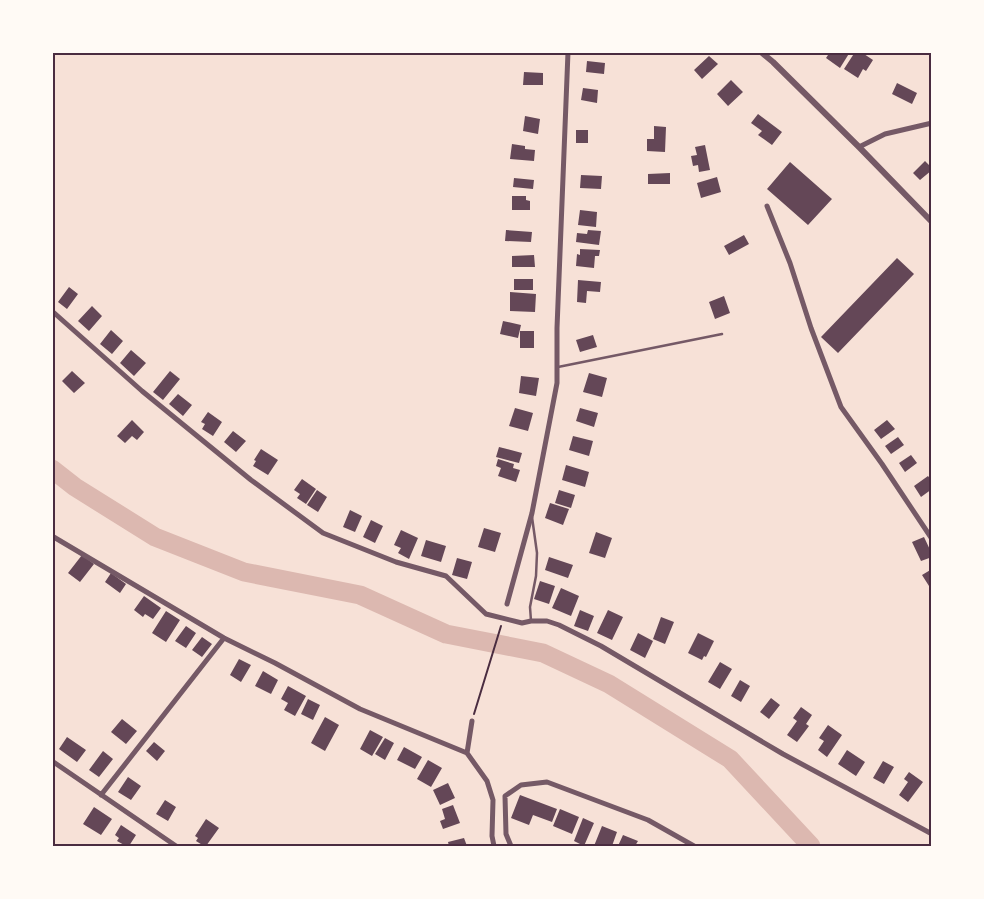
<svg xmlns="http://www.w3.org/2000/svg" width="984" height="899" font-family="'PT Sans',sans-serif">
<rect width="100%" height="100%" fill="#f7e1d7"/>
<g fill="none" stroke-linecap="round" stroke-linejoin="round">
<path stroke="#dcb8b0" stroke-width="19" d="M52 469 75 487 155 537 244 572 360 595 446 634 543 653 609 684 730 759 811 846"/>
</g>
<path fill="#644757" d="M830 52H850L840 68 826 58Z
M855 52H861L873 60 866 71 863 69 858 78 844 69Z
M709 56 718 64 702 79 694 70Z
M587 61 605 63 604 74 586 72Z
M524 72 543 73V85H523Z
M731 80 743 92 728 106 717 94Z
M897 83 917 93 912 104 892 94Z
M583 88 598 90 597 103 581 100Z
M758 114 782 132 772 145 758 135 762 131 751 123Z
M525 116 540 119 538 134 523 131Z
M654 126 666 127 665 152 647 151V139H654Z
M576 130H588V143H576Z
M512 144 525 146V149L535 150 534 161 510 159Z
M705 145 710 170 699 172 698 165 693 166 691 156 697 155 695 147Z
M925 161 932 168V170L920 180 913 173Z
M790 162 832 199 808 225 767 189Z
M670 173V184H648V174Z
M581 175 602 176 601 189 580 188Z
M717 177 721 192 701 198 697 183Z
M514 178 534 180 533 189 513 187Z
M512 196H526V200L530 201V210H512Z
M580 210 597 212 596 227 578 225Z
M506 230 532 232 531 242 505 241Z
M588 230 601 231 599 245 576 242 577 233 587 234Z
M744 235 749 244 729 255 724 246Z
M580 249 600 250 599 256H595L594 268 576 266 577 254 580 255Z
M534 255 535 267H512V256Z
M897 258 914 274 838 353 821 337Z
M514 279H533V290H514Z
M578 280 601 282 600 292 587 291 586 303 577 302Z
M69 287 78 294 67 309 58 302Z
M510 292 536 294 535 312 510 311Z
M724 296 730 313 715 319 709 302Z
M92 306 102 316 89 331 78 321Z
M503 321 521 325 518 338 500 334Z
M111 330 123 341 112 354 100 344Z
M520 331H534V348H520Z
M593 335 597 347 580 352 576 340Z
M131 350 146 363 134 376 120 363Z
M72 371 85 383 74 393 62 381Z
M170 371 180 379 163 400 153 392Z
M589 373 607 378 602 397 583 392Z
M521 376 539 378 536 396 519 393Z
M178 394 192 405 183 416 169 404Z
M515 408 533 413 528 431 509 426Z
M580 408 598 413 594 427 576 421Z
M208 412 222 422 213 436 202 429 205 424 201 422Z
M132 420 144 432 137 440 132 436 125 443 117 436Z
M887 420 895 429 881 439 874 430Z
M233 431 246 441 236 452 224 442Z
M573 436 593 441 589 456 569 450Z
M898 437 904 445 891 454 885 446Z
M499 447 522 453 519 463 496 457Z
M261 449 278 460 268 475 253 466 256 461 254 460Z
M911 455 917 463 905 472 899 463Z
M498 459 514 464 513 468 520 470 516 482 498 476 501 468 496 466Z
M566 465 589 472 585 487 562 480Z
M928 476 932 481V489L921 497 914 486Z
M302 479 316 489 306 504 297 498 300 494 294 490Z
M317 490 327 497 318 512 307 505Z
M559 490 575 495 571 508 555 503Z
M550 503 569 509 563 525 545 518Z
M350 510 362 516 355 532 343 527Z
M371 520 383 526 375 543 363 537Z
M484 528 501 533 495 552 478 547Z
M401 530 418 538 409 559 398 553 401 548 394 545Z
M596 532 612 538 605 558 589 553Z
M924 537 932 554V557L921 561 912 542Z
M426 540 446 546 441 562 421 556Z
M82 555 94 564 80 582 68 573Z
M549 557 573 565 568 578 545 570Z
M457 558 472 562 467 579 452 575Z
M932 569V584L929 586 922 575Z
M111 573 126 584 120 593 105 582Z
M540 581 555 586 549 604 534 599Z
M561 588 579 596 571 616 552 608Z
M144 596 161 608 153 619 145 614 143 617 134 610Z
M580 610 594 616 588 631 574 626Z
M608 610 623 617 612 640 597 633Z
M166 611 180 620 166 642 152 633Z
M661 617 674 622 665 644 653 639Z
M186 626 196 633 186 648 175 641Z
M638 633 653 641 645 658 630 650Z
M698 633 714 641 706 657 704 656 702 660 688 653Z
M202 637 212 644 202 657 192 650Z
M239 659 251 665 241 682 230 675Z
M720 662 732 669 720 689 708 682Z
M263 671 278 680 271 694 255 686Z
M740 680 750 686 741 702 731 696Z
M288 686 306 696 295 716 284 710 288 703 281 699Z
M771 698 780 705 769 719 760 712Z
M308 699 320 705 313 720 301 714Z
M801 707 812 715 806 724 809 726 797 742 787 735 797 721 793 718Z
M325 717 339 725 325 751 311 743Z
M122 719 137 731 126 744 111 732Z
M828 725 842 735 827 757 818 750 824 741 819 738Z
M370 730 383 737 372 756 360 749Z
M67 737 86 750 77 762 59 749Z
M385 738 394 743 385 760 375 754Z
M154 742 165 751 157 761 146 751Z
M404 747 422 757 415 769 397 760Z
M847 750 865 762 856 776 838 764Z
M103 751 113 759 99 777 89 770Z
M428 760 442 768 431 787 417 779Z
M883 761 894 767 884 784 873 778Z
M909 772 923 782 908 802 899 795 908 782 904 779Z
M128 777 141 786 131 800 118 792Z
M448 783 455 798 440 805 433 790Z
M520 795 557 809 552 822 533 815 529 825 511 818Z
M165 800 176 807 168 821 156 814Z
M453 805 460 823 443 829 440 821 445 819 442 809Z
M94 807 112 819 101 835 83 824Z
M560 809 579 817 572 834 553 826Z
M583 818 594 823 584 846 574 841Z
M206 819 219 828 206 846H204L196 841 198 838 195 836Z
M121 825 136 835 129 846H126L117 841 119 838 115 835Z
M602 826 617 832 612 846H594Z
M623 835 638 841 635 846H618Z
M464 838 467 846H449L448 842Z"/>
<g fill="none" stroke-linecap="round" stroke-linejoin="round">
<path stroke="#4a2c40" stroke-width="2" d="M474 714 501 626"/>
<path stroke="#755966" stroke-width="2.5" d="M558 367 722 334
M531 621 530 607 536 576 537 553 532 517"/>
<path stroke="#755966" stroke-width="5" d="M859 147 885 134 932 123
M767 206 790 263 811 328 841 407 882 464 932 539
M52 311 142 391 251 480 323 533 396 562 446 576 486 614 522 623 531 621H547L559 625 601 646 783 754 932 834
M52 536 224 638 275 663 360 709 467 753
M507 604 532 513 557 383V328L568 52
M467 753 487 781 493 800 492 836 494 846
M467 753 472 721
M52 761 176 846
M101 795 224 638
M511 846 506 834 505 796 521 785 547 782 648 820 694 846"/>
<path stroke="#755966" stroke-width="6" d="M761 52 773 62 859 147 932 222"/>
</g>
<rect width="984" height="899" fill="none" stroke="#fffaf5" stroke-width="108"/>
<rect x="54" y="54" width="876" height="791" fill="none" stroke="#4a2c40" stroke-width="2"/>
</svg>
